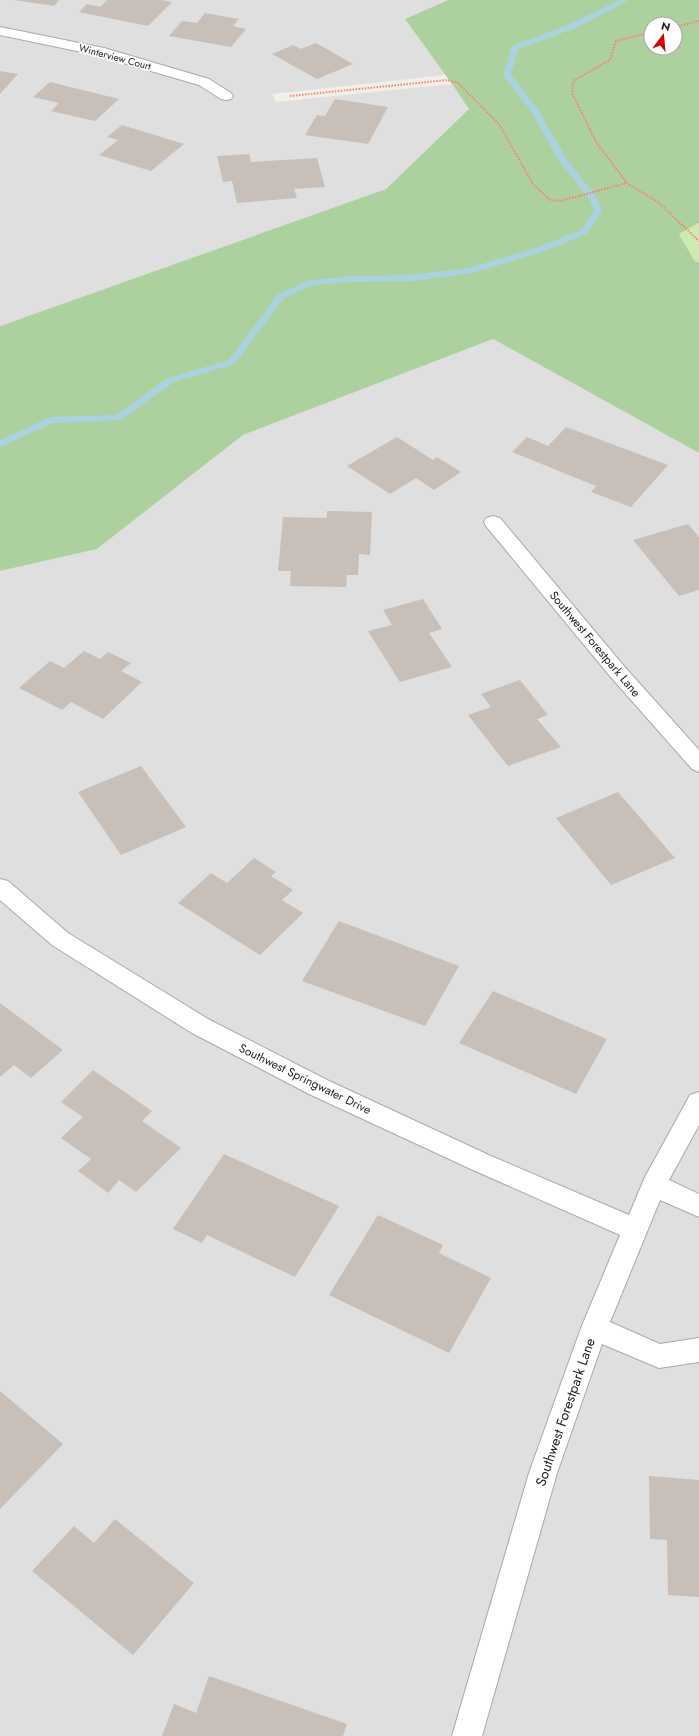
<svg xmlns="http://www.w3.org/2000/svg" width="699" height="1736" font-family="Jost,sans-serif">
<rect width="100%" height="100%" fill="#f2efe9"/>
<path fill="#e0dfdf" d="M0 0H448L405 19 446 75 272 94 276 102 452 84 469 109 386 189 0 326Z
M493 339 699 453V1736H0V571L97 549 243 435Z"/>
<path fill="#cdebb0" d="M699 223V263L694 260 679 234Z"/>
<path fill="#add19e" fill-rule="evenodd" d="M448 0H699V223L679 234 694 260 699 263V453L493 339 243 435 97 549 0 571V326L386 189 469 109 452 84 405 19ZM651 24H675V48H651Z"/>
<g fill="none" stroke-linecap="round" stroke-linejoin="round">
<path fill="#aad3df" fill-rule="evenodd" d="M619 0H629L576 28 518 49 511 75 538 109 566 158 597 198 602 211 587 234 544 251 473 273 411 281 350 282 313 285 284 298 235 364 174 382 121 420 53 423 0 447V440L51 417 116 415 168 378 229 360 278 294 308 281 350 276 411 275 469 268 538 247 581 230 594 211 590 200 558 159 530 110 503 75 512 46 570 24Z"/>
</g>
<path fill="#c7bfb8" d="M14 0H59L54 6Z
M107 0H161L172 2 148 26 79 12 87 4 100 7Z
M205 13 239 19 233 26 246 29 231 47 169 36 182 21 197 23Z
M316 43 353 64 317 79 272 54 293 45 301 49Z
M0 71 18 74 0 94Z
M50 82 119 99 95 121 51 111 59 103 33 97Z
M335 99 388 107 368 144 305 135 317 115 325 116Z
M122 125 184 144 151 171 99 155 118 140 107 137Z
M249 154 251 162 317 158 325 187 294 189 297 198 237 203 232 181 223 182 217 156Z
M566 427 668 465 631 507 591 492 596 486 512 452 527 437 548 446Z
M397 437 433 460 437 457 461 472 434 490 416 478 390 494 347 466Z
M327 511 372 512 370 555 359 554 358 575H347L346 587 290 586 291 571H278L283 517 327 518Z
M688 524 699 537V590L679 596 633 540Z
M423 599 442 629 429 633 452 667 400 682 368 631 392 625 383 610Z
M84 651 100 659 108 652 131 663 121 671 142 682 103 719 71 702 62 710 19 688 50 661 64 668Z
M520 680 548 715 537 719 561 747 508 766 468 715 491 707 481 694Z
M141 766 186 827 121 855 78 792Z
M618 792 675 858 611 885 556 818Z
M254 858 276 872 271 876 293 890 282 900 303 913 260 955 178 903 211 873 227 883Z
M339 921 459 966 425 1026 302 981Z
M493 991 607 1039 576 1094 459 1043Z
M0 1003 63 1050 31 1078 14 1065 0 1077Z
M93 1070 152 1111 142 1121 181 1148 136 1192 119 1180 108 1193 78 1171 91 1159 61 1138 83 1117 61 1102Z
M224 1154 339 1206 295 1277 207 1235 202 1243 173 1229Z
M378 1215 443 1245 439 1253 491 1278 449 1353 329 1295Z
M0 1391 63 1444 0 1509Z
M649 1476 699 1480V1597L668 1595 667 1540 650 1539Z
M115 1519 194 1583 133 1655 32 1571 74 1526 94 1543Z
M209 1676 347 1724 343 1736H162L174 1704 196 1713Z"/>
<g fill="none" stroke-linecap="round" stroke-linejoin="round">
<g stroke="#a9a9a9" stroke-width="2">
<path id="street" d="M0 27 104 48 209 79 231 93 233 96 231 99 226 100 221 99 199 85 96 55 0 35Z
M493 516 500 518 623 665 699 750V772L692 769 609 675 486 526 484 522 486 518Z
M0 879 8 881 68 933 208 1019 327 1080 491 1156 629 1215 645 1177 690 1095 699 1092V1125L669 1180 699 1194V1217L660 1200 610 1322 660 1344 699 1338V1362L659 1368 602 1344 557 1473 482 1736H452L529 1473 581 1328 620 1235 473 1170 309 1094 192 1033 52 945 0 900Z"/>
</g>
<path stroke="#fa8072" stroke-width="2" stroke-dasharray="1.5 1.5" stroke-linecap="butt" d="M675 27 699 21
M651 32 616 41 610 60 573 81 572 93 596 142 627 183 658 202 699 241
M290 96 447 80 458 83 499 124 533 184 550 200 560 201 627 183"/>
<use href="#street" fill="#fff" fill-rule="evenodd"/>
</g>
<g text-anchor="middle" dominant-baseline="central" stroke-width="3.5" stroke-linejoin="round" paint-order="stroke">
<g font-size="10" fill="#222" stroke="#fff">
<text transform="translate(115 57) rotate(15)">Winterview Court</text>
</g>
<g font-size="12" fill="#222" stroke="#fff">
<text transform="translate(595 644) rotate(50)">Southwest Forestpark Lane</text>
<text transform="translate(305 1079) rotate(26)">Southwest Springwater Drive</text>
</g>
<g font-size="14" fill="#222" stroke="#fff">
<text transform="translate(565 1412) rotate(-71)">Southwest Forestpark Lane</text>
</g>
</g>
<g transform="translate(663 36) rotate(16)"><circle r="19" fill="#ffffff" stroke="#a7a7a7"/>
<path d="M0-3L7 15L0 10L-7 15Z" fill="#d40000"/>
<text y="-6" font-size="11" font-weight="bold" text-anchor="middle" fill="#222222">N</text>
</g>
</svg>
